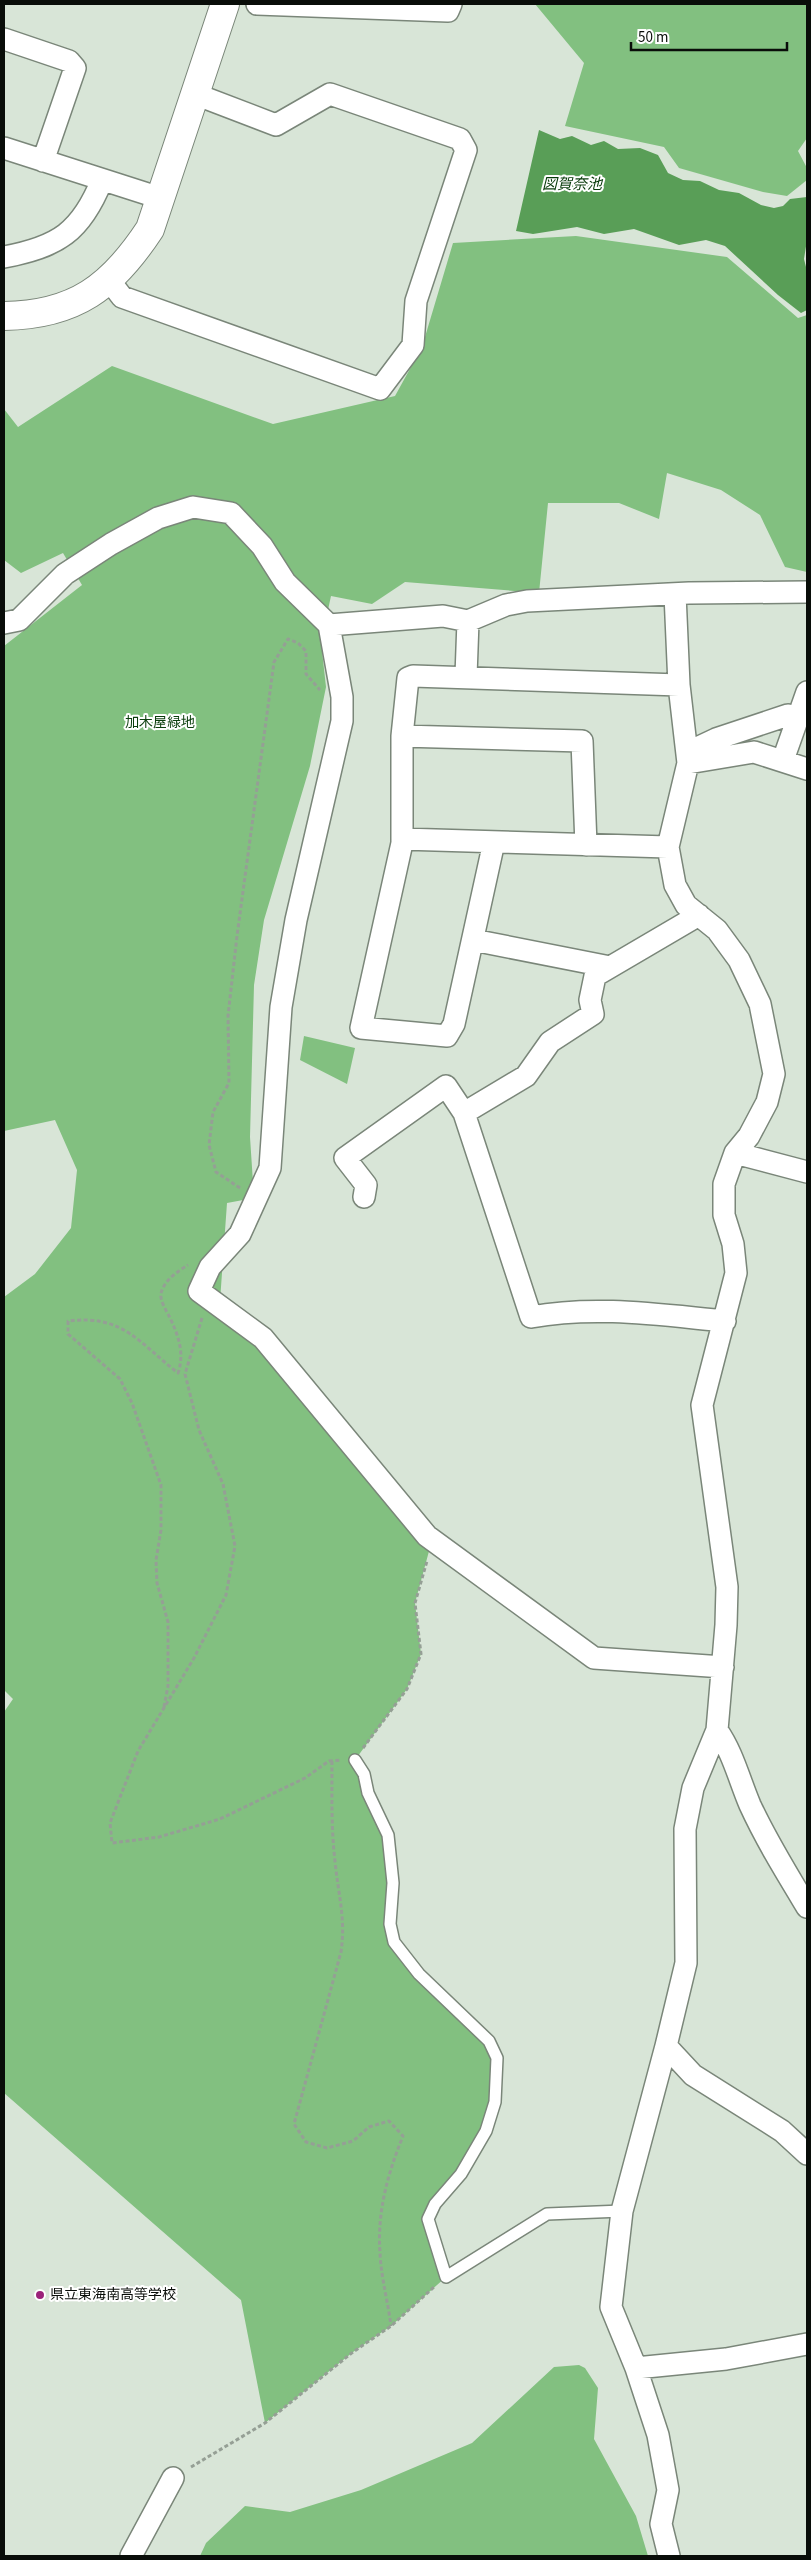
<svg xmlns="http://www.w3.org/2000/svg" width="811" height="2560" font-family="'Source Sans 3','Noto Sans JP',sans-serif">
<rect width="100%" height="100%" fill="#d8e5d7"/>
<path fill="#82c080" d="M535 4H807V138L798 151 807 168V180L787 196 763 192 679 168 664 147 565 126 584 63Z
M576 236 727 257 798 318 807 315V572L785 567 760 515 721 490 667 473 659 519 619 503H548L539 593 405 582 372 604 331 596 321 642 326 687 310 766 264 920 254 985 250 1137 254 1198 227 1203 220 1301 432 1540 415 1603 421 1654 407 1689 355 1760 388 1835 394 1942 497 2058 486 2131 428 2219 446 2277 391 2326 353 2352 265 2423 241 2300 4 2093V1712L13 1699 4 1690V1297L35 1274 71 1228 77 1170 55 1120 4 1131V646L82 585 63 553 21 573 4 560V409L18 427 112 366 273 424 395 396 422 347 453 243Z
M304 1036 355 1048 347 1084 300 1060Z
M579 2365 585 2368 598 2388 594 2439 636 2516 648 2556H200L206 2543 245 2506 290 2512 361 2490 472 2443 554 2367Z"/>
<path fill="#599e57" d="M539 130 560 139 572 136 591 145 604 141 618 149 640 148 658 155 668 173 683 180 700 181 719 190 739 193 761 205 774 208 783 206 790 199 807 197V240L804 259 807 271V310L801 313 778 295 725 246 706 240 679 245 634 229 604 234 577 227 533 234 516 231Z"/>
<g fill="none" stroke-linecap="round" stroke-linejoin="round">
<g stroke="#7a8679" stroke-width="14">
<path id="lane" d="M355 1760 364 1774 368 1793 388 1835 393 1883 390 1924 394 1942 419 1974 489 2041 497 2058 495 2102 486 2131 461 2174 435 2204 428 2219 446 2277 547 2214 622 2211"/>
</g>
<g stroke="#7a8679" stroke-width="24">
<path id="street" d="M257 4 448 11 451 4
M4 39 69 61 75 68 43 161
M4 148 160 198
M4 257C58 247 81 232 102 180
M109 280 122 297 380 389 413 345 416 301 466 150 460 139 330 94 276 125 195 94
M675 594 679 685 688 763 668 847 675 885 686 905 717 930 739 960 760 1004 774 1074 767 1102 749 1136 735 1153 724 1184V1215L733 1244 736 1273 702 1405 727 1587 726 1625 717 1730 693 1788 685 1829 686 1963 666 2046 693 2075 782 2131 807 2154
M4 623 19 620 65 574 111 544 158 518 193 507 231 513 262 546 285 582 329 625 443 616 468 621 506 605 527 601 689 593 807 592
M329 625 342 697V721L296 920 281 1007 270 1168 240 1234 210 1267 199 1291 263 1338 427 1536 594 1658 723 1667
M466 676 468 621
M402 736 582 741 586 845
M783 760 807 692
M688 763 754 752 807 769
M688 763 699 747 716 739 788 715
M402 839 668 847
M494 842 454 1024 447 1036 361 1028 402 843V736L408 678 413 676 679 685
M473 940 610 967
M464 1113 526 1076 550 1042 593 1014 590 1000 595 976 699 915
M735 1153 807 1172
M364 1197 366 1185 345 1158 446 1086 464 1113 531 1317C596 1305 660 1315 725 1321
M717 1730C733 1753 739 1779 750 1805 766 1840 787 1874 807 1907
M666 2046 622 2211 611 2307 636 2368 658 2435 668 2490 661 2524 669 2556
M636 2368 726 2359 807 2344
M131 2556 173 2478"/>
</g>
<g stroke="#7a8679" stroke-width="30">
<path id="secondary" d="M4 316C75 315 112 287 150 229L225 4"/>
</g>
<path stroke="#959f95" stroke-width="3" stroke-dasharray="4 2.5" stroke-linecap="butt" d="M240 1188 216 1172 209 1145 213 1112 229 1083 228 1016 237 936 274 662 288 639 298 643 306 651V674L320 690
M202 1318 185 1374 199 1430 223 1484 235 1546 226 1595 194 1658 138 1751 110 1823 112 1843 159 1837 220 1819 305 1778 329 1761 341 1760
M164 1707 168 1686V1622L157 1583 156 1560 161 1530V1485L132 1403 120 1379 68 1334V1321C123 1314 139 1343 178 1373 185 1353 178 1334 169 1316 166 1310 160 1301 161 1294 163 1281 178 1271 188 1265
M363 1748 407 1689 421 1654 415 1603 427 1561
M332 1761C332 1794 331 1828 335 1861 338 1894 346 1918 341 1952L294 2124 306 2142 327 2148 353 2141 369 2127 389 2121 403 2136C388 2173 377 2211 380 2253 381 2277 388 2302 391 2326
M191 2467 265 2423 353 2352 391 2326 434 2287"/>
<use href="#lane" stroke="#fff" stroke-width="11"/>
<use href="#street" stroke="#fff" stroke-width="21"/>
<use href="#secondary" stroke="#fff" stroke-width="28"/>
</g>
<circle fill="#9b227a" stroke="#fff" stroke-width="2" cx="40" cy="2295" r="5"/>
<g text-anchor="middle" dominant-baseline="central" stroke-width="4" stroke-linejoin="round" paint-order="stroke">
<g font-size="14" fill="#0b3e0d" stroke="#fff">
<text x="160" y="723">加木屋緑地</text>
</g>
<g font-size="14" fill="#090d09" stroke="#fff" text-anchor="start">
<text x="50" y="2295">県立東海南高等学校</text>
</g>
<g font-size="15" font-style="italic" fill="#073a09" stroke="#fff">
<text x="572" y="184">図賀奈池</text>
</g>
</g>
<rect width="811" height="2560" fill="none" stroke="#090d09" stroke-width="10"/>
<path d="M631 42v8h156v-8" fill="none" stroke="#090d09" stroke-width="2.5"/>
<text x="638" y="42" font-size="15" fill="#090d09" stroke="#ffffff" stroke-width="4" paint-order="stroke">50 m</text>
</svg>
